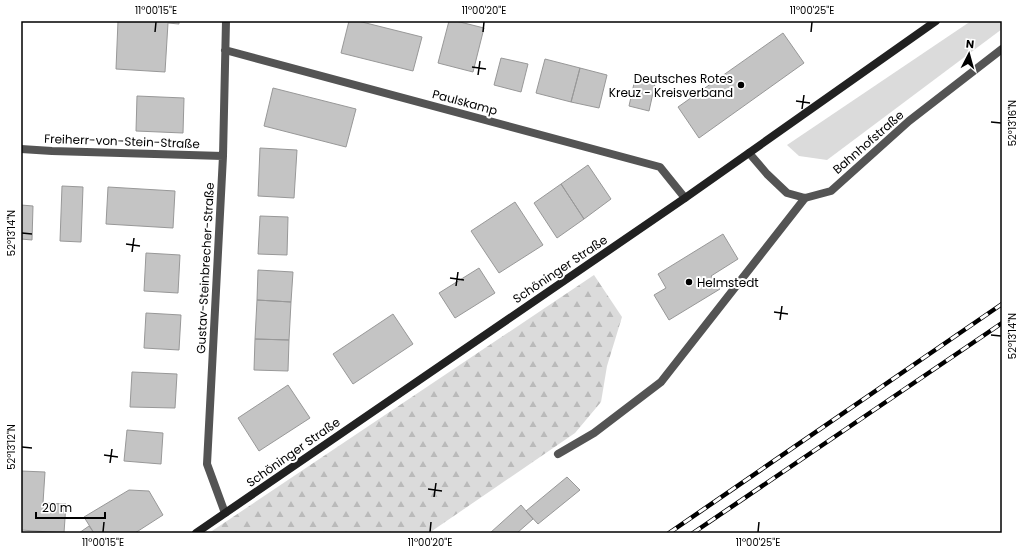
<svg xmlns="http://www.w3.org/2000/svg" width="1023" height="554" font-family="Poppins,sans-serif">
<defs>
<pattern id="forest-firs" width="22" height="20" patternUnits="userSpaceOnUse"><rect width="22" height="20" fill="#dbdbdb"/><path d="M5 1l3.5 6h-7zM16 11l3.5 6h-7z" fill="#bababa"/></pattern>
</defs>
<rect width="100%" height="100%" fill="#fff"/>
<path fill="#dbdbdb" d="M971 21H1002V29L827 160 799 156 787 145Z"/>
<path fill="url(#forest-firs)" d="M594 275 622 317 607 366 601 402 575 433 429 533H209Z"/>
<path fill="#c4c4c4" stroke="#989898" d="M118 21H179V24L168 23 165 72 116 69Z
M349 21H358L422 37 413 71 341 53Z
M449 21H456L484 28 473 72 438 63Z
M783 33 804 63 699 138 678 107Z
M501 58 528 64 521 92 494 85Z
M545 59 580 68 571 102 536 93Z
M580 68 607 75 599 108 571 102Z
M635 79 655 84 649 111 629 106Z
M273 88 356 109 346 147 264 126Z
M137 96 184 98 183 133 136 131Z
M260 148 297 150 294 198 258 196Z
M588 165 611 199 584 219 561 184Z
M561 184 584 219 557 238 534 203Z
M62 186 83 187 81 242 60 241Z
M108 187 175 191 173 228 106 224Z
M515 202 543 245 499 273 471 231Z
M21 205 33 206 32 240 21 239Z
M260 216 288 217 287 255 258 254Z
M723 234 738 259 711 276 720 289 669 320 654 295 666 288 658 274Z
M146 253 180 255 178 293 144 291Z
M479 268 495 293 455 318 439 293Z
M258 270 293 272 291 302 257 300Z
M257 300 291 302 289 340 255 339Z
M146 313 181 315 179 350 144 348Z
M393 314 413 344 353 384 333 354Z
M255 339 289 340 288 371 254 370Z
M132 372 177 374 175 408 130 407Z
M288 385 310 418 259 451 238 418Z
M127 430 163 433 161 464 124 461Z
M21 471 45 472 43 503 66 504 64 533 21 530Z
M567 477 580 490 538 524 526 511Z
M129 490 149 491 163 515 135 533H94L84 517Z
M521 505 533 519 517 533H490Z
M89 526 94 533H79Z"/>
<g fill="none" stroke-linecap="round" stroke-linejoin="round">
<path stroke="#545454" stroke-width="8" d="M558 454 594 433 661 382 805 198"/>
<path stroke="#545454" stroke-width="8" d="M225 50 660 167 685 198
M21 149 52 151 223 156
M749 153 767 174 787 193 805 198 831 191 909 121 1002 49
M225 513 207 464 223 156 226 21"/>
<path stroke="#212121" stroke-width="8" d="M196 533 685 198 936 21"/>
<g stroke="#000" stroke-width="4.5">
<path id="rail" d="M669 533 1002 304
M693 533 1002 323"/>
</g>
<use href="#rail" stroke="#fff" stroke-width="3" stroke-dasharray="9" stroke-linecap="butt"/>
</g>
<path fill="none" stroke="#000" stroke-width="1.5" d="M155 32 156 22M483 32 484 22M811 32 812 22M472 67 486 69M478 75 480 61M796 101 810 103M802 109 804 95M991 122 1001 123M22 233 32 234M126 244 140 246M132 252 134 238M450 278 464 280M456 286 458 272M774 312 788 314M780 320 782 306M991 335 1001 336M22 447 32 448M104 455 118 457M110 463 112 449M428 489 442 491M434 497 436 483M103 532 104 522M430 532 431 522M758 532 759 522"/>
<g fill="#000" stroke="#fff" stroke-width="1.5">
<circle cx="741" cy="85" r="4"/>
<circle cx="689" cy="282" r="4"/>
</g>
<g text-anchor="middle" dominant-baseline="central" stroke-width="4" stroke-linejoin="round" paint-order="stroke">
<g font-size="12" fill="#000" stroke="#fff" text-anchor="end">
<text x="733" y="78">Deutsches Rotes<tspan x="733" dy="14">Kreuz - Kreisverband</tspan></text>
<text x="697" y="282" text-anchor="start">Helmstedt</text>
</g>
<g font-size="12" fill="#000" stroke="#fff">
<text transform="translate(465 102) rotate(15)">Paulskamp</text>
<text transform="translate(122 141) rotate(2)">Freiherr-von-Stein-Straße</text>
<text transform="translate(868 142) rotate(-41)">Bahnhofstraße</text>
<text transform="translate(205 268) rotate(-87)">Gustav-Steinbrecher-Straße</text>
<text transform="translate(560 269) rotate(-34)">Schöninger Straße</text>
<text transform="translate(293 452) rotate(-35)">Schöninger Straße</text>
</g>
</g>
<rect width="1023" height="554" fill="none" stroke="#ffffff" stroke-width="44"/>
<g transform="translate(969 54) rotate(6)" stroke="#ffffff" stroke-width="3" paint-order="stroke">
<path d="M0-3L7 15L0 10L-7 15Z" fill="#000000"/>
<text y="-6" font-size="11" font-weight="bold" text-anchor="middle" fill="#000000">N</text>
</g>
<path d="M36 512v6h69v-6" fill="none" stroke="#000000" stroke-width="2"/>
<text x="42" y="512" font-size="12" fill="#000000" stroke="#ffffff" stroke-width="3" paint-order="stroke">20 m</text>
<rect x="22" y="22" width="979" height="510" fill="none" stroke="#000" stroke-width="1.5"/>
<g font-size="10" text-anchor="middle" fill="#000">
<text x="156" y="14">11°00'15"E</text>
<text x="484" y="14">11°00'20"E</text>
<text x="812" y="14">11°00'25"E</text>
<text transform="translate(1012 123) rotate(-90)" y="4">52°13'16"N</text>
<text transform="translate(11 233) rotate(-90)" y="4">52°13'14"N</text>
<text transform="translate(1012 336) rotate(-90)" y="4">52°13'14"N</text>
<text transform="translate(11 447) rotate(-90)" y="4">52°13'12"N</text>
<text x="103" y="546">11°00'15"E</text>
<text x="430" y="546">11°00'20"E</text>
<text x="758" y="546">11°00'25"E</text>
</g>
</svg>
